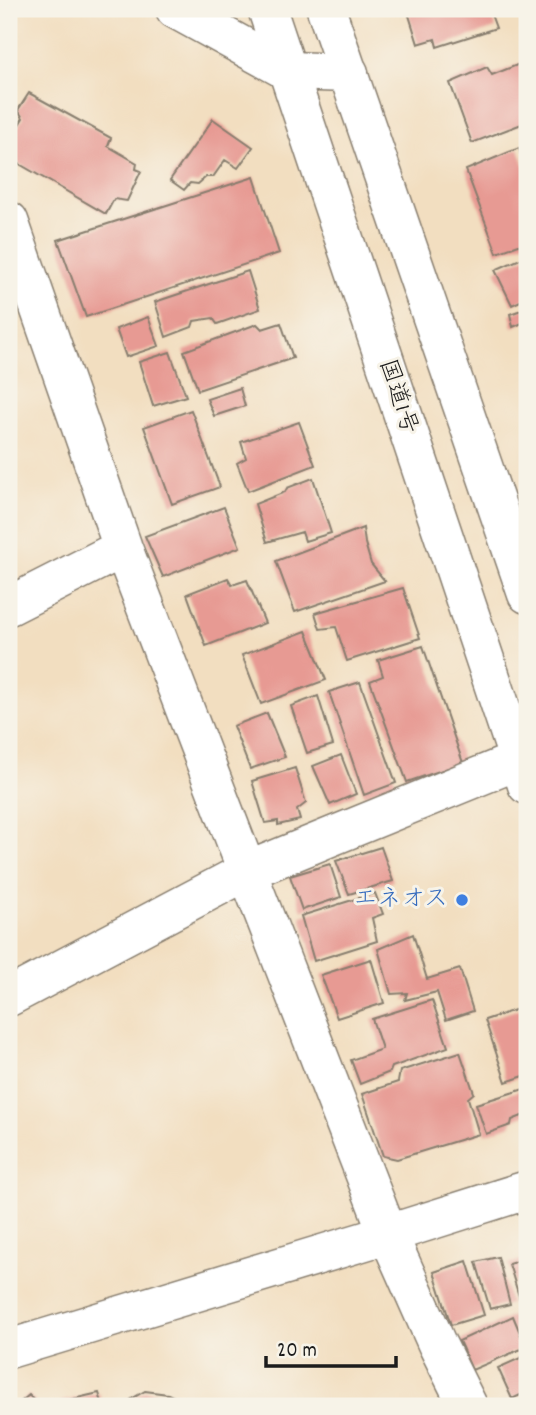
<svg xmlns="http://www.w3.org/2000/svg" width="536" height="1415" font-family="Dekko,'Klee One',sans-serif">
<rect width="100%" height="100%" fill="#f7f3e8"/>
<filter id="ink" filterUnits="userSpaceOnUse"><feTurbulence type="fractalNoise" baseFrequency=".0143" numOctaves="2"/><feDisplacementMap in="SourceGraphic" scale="14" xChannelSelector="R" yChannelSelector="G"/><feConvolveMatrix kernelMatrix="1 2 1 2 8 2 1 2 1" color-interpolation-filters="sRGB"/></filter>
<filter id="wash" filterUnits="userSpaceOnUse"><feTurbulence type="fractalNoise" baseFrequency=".00686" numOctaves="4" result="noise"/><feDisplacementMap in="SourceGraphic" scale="28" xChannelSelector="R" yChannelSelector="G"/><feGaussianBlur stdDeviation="1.57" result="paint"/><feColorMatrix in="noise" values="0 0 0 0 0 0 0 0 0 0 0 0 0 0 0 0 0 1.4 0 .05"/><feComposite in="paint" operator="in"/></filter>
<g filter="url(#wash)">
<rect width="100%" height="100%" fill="#f2dec0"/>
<g id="blocks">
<path fill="#e79a93" d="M407 9H489L496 28 437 47 435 39 418 44Z
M527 61V122L472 143 450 83 487 67 492 75Z
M29 93 111 138 108 146 137 163 136 169 141 171 127 201 114 199 106 214 9 158V141L23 118 18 110Z
M213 119 253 147 238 168 225 160 213 177H206L198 184 190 183 184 190 170 180Z
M519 148 527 172V242L497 253 466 170Z
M254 177 279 253 86 317 58 240Z
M527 256V298L512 305 495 270Z
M248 271 260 309 217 324 213 318 194 321 192 327 166 337 155 302Z
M527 308V321L513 327 510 314Z
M148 317 159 346 126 357 116 329Z
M281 323 293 358 198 390 184 351 257 324 262 329Z
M170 352 186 396 153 406 139 362Z
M240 388 245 406 214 416 207 399Z
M191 410 220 487 172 504 144 427Z
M299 422 315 465 248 491 237 463 246 458 241 442Z
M313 478 331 533 305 541 302 532 267 542 255 504 285 492 287 488Z
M224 507 240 547 163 577 145 536Z
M363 528 365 543 371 564 385 581 295 612 276 561Z
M228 578 232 585 247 580 265 623 206 646 187 594Z
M403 588 420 638 347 661 336 627 320 629 315 613Z
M306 631 326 680 261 704 242 655Z
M423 646 463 763 407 782 370 681 383 676 378 660Z
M360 682 396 783 364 795 329 692Z
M318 696 333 745 307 753 291 706Z
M267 713 285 757 250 769 233 726Z
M341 755 356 794 330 805 313 766Z
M295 768 306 803 297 810 300 820 278 825V821L265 823 252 781Z
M381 847 393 881 349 894 336 861Z
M330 864 341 897 302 910 290 876Z
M375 893 383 914 372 918 377 941 314 961 301 916Z
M413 934 427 979 460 969 473 1011 446 1020 437 992 405 1000 407 993 391 994 378 949Z
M371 959 384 1003 337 1018 321 975Z
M432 1000 448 1047 392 1067 390 1072 360 1084 351 1060 382 1049 372 1019Z
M527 1006V1075L506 1082 485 1020Z
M460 1052 474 1093 468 1098 479 1134 397 1159 383 1156 362 1094 398 1082 400 1071Z
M524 1089 527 1098V1114L512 1120 511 1125 486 1134 476 1104Z
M498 1257 510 1304 490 1309 476 1262Z
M527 1258V1322L509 1264Z
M467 1261 484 1315 451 1325 434 1272Z
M513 1316 526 1347 472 1370 459 1341Z
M527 1355V1392L512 1399 498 1368Z
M145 1391 168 1394 179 1399 187 1406H123L133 1398Z
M99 1393 103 1406H61L60 1402Z
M29 1395 38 1406H16Z"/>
</g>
</g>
<g filter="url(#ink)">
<use href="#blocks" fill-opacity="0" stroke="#877d6e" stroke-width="2"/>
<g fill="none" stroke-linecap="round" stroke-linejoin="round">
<g stroke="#877d6e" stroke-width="41">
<path id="minor" d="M9 221 123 548 247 871 388 1234 437 1344 468 1406
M9 606 123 548
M9 997 247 871 519 760"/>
</g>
<g stroke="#877d6e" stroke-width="41">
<path id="tertiary" d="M175 9 288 71 349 73
M9 1349 388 1234 527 1190"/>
</g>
<g stroke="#877d6e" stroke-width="41">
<path id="trunk" d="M267 9 527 785
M326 9 527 594"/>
</g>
<use href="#minor" stroke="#fff" stroke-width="38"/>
<use href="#tertiary" stroke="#fff" stroke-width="38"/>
<use href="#trunk" stroke="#fff" stroke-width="38"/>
</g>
</g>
<circle fill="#3f7fe0" stroke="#f7f3e8" stroke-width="2.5" cx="462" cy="900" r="7"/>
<g text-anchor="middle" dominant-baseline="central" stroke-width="6" stroke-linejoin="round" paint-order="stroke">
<g font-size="24" fill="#1c1c1c" stroke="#f7f3e8">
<text transform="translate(397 397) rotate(72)">国道1号</text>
</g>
<g font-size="24" fill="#366cbe" stroke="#f7f3e8" text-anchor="end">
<text x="448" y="900">エネオス</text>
</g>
</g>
<rect width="536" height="1415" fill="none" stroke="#f7f3e8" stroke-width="35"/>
<path d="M266 1356v10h130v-10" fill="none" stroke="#1c1c1c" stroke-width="3.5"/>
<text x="277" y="1356" font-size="21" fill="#1c1c1c" stroke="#f7f3e8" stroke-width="5" paint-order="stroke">20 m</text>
</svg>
